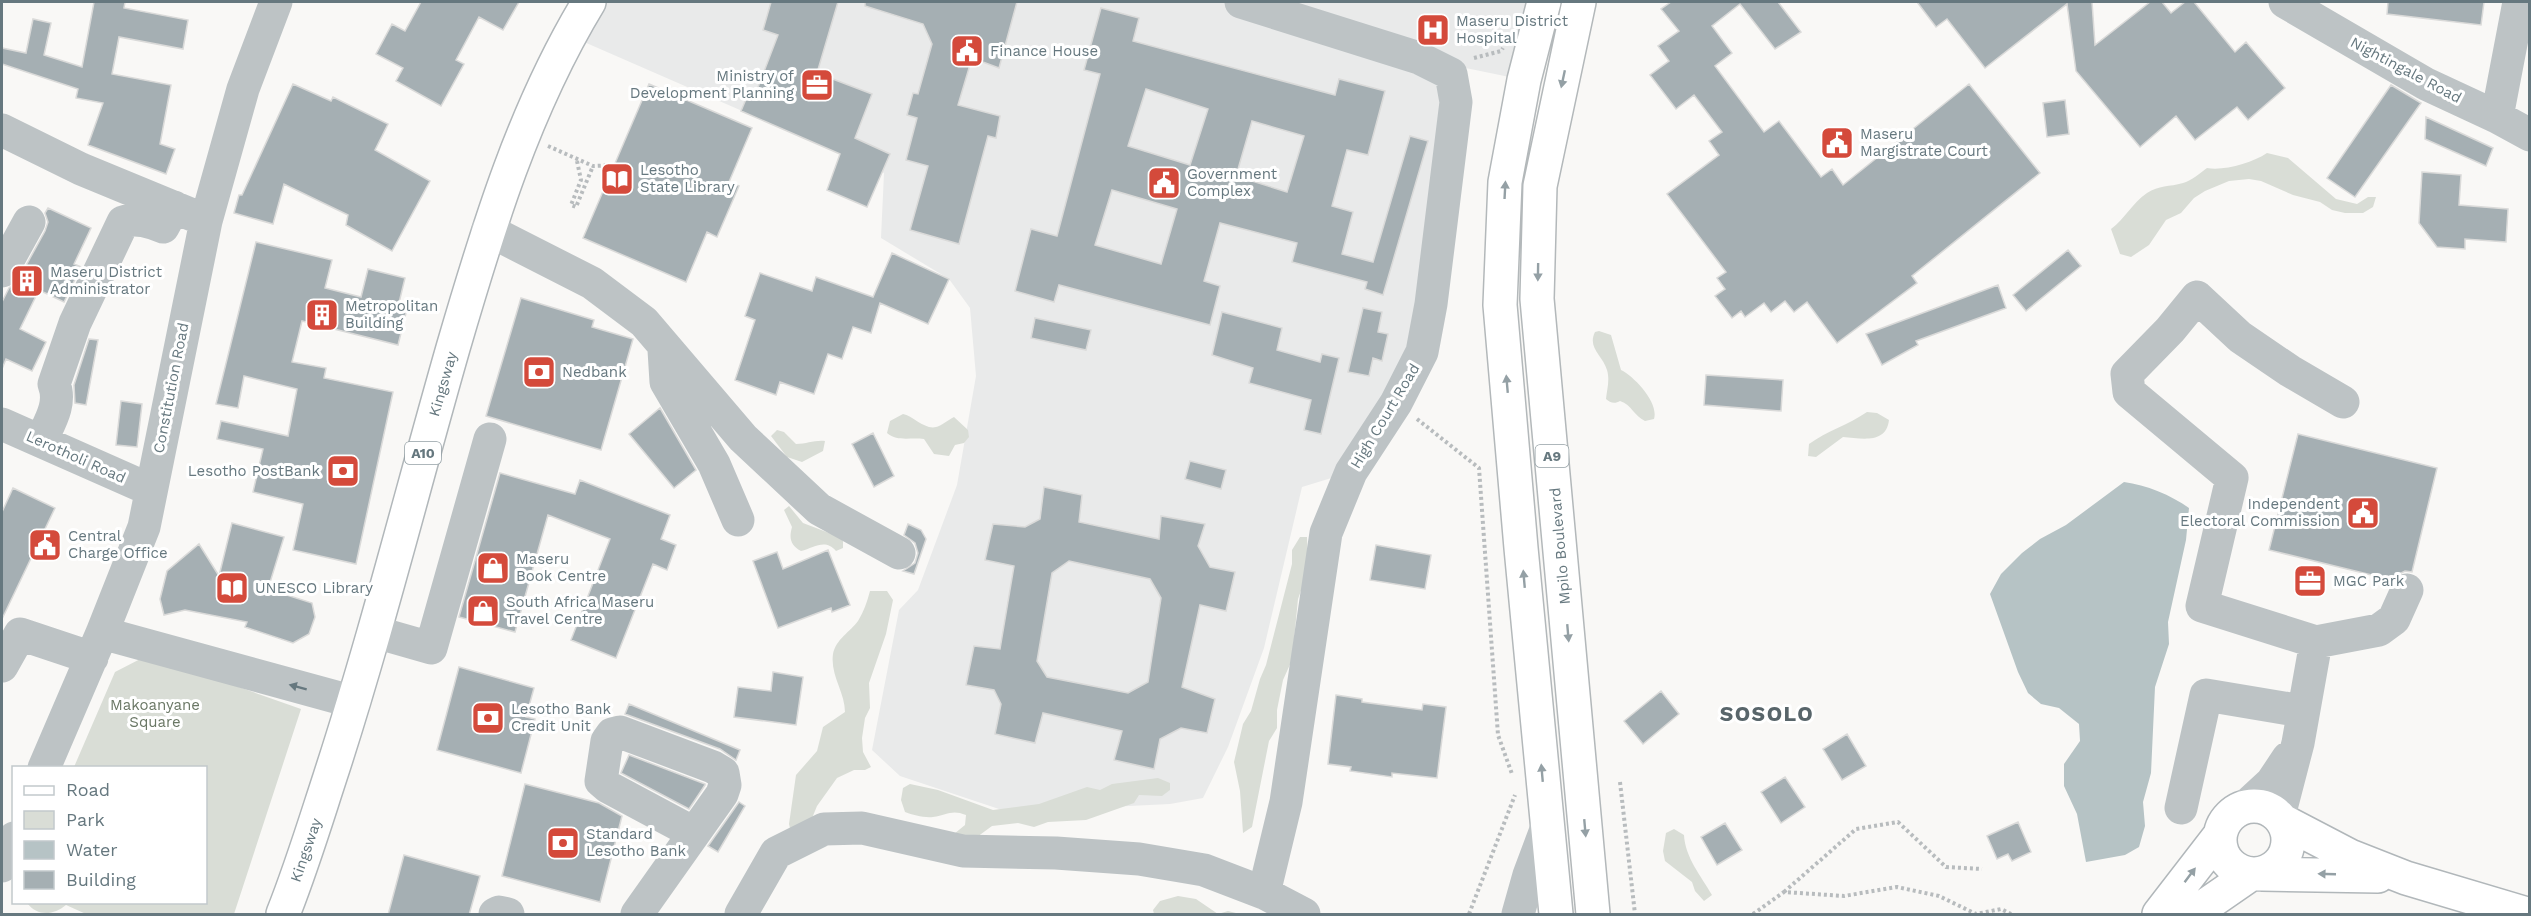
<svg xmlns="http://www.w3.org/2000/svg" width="2531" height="916" font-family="'Work Sans',sans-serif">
<rect width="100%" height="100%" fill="#f9f8f6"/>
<path fill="#e9eaea" d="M589 2H1544L1524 80 1422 59 1451 74 1431 304 1351 472 1302 487 1264 648 1228 747 1203 798 1170 804 1008 812 900 776 872 750 899 610 918 590 957 485 976 376 970 308 949 279 881 238 884 173 568 35Z"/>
<path fill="#d9ddd6" d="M2267 153 2288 158 2336 199 2357 204 2368 197H2376L2373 207 2363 213H2345L2332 210 2320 202 2293 195 2261 181 2249 179 2229 181 2205 191 2194 198 2181 213 2166 220 2149 245 2131 257 2120 254 2111 229C2125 219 2132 203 2147 193 2159 185 2169 187 2183 183 2191 181 2200 173 2207 168 2224 171 2252 163 2267 153Z
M1599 331 1611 335 1621 370C1635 377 1659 403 1654 419L1645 421C1634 416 1632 405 1620 401 1615 404 1610 403 1606 399 1607 389 1610 380 1607 370 1603 356 1587 348 1595 332Z
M1867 412 1877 413 1889 420C1886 445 1860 438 1843 437L1816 457 1808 456 1809 444C1827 431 1848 425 1867 412Z
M903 414C913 416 925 430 936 427 941 426 948 420 954 417L968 430 969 437 964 443 955 445 949 456 934 454 924 439C910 437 898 442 887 433L890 421Z
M777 430 784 432 796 444C807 444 814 440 825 441L823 451 802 462 787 457 771 436Z
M789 506 803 523 837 536 843 541V548L836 551C825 538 814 548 801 551 790 545 789 538 792 527L784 510Z
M1300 537H1307L1308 571 1298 599 1292 660 1283 680 1277 710V728L1269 741 1252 827 1243 833 1240 791 1234 762 1243 724 1251 711 1260 679 1266 665 1292 564V550Z
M870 591H887L893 600 886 634 869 683 870 708 865 718 862 738 863 752 871 767 865 770H854L837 778 817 806 806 833 793 841 789 824 796 775 817 751 823 727 845 712C845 692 830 675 833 654 836 639 850 632 858 621 864 611 867 602 870 591Z
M148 655 301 709 234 914H86L66 905C53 916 37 916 27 903L206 902V768L74 767 115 672Z
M1158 778 1170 783V790L1162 796 1139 795 1134 803 1086 820 1048 822 1034 827 1018 823 992 826 977 837 954 834 965 825 966 815C952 809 947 815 933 817 924 818 913 815 905 812L901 800 903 788 910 784 938 790 993 810 1039 804 1087 787 1100 790 1112 784Z
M1674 829 1684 835C1685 857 1701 876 1712 895L1704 901 1695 891 1692 882 1665 861 1663 851 1666 833Z
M1178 896 1196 899 1218 914 1228 911 1240 914H1154L1153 910 1160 901Z"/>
<path fill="#b6c3c5" d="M2124 482C2146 485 2171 495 2189 508L2186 540 2168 622 2169 644 2155 687 2151 773 2143 802 2145 826 2139 847 2125 855 2086 862 2077 814 2064 786V764L2080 741 2079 724 2059 708 2041 704 2028 693 2018 672 1990 594 2001 574 2022 553 2040 539 2066 525Z"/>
<path fill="#a5afb3" stroke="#dadad9" stroke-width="1.5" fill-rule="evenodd" d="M94 2H125L124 8 188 20 183 49 119 37 112 74 171 85 160 144 175 149 166 174 88 145 103 103 76 98 78 89 2 64V48L26 53 33 19 51 23 44 55 82 67Z
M421 2H519L503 30 479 17 456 60 464 64 441 106 396 81 403 68 376 54 392 24 405 31Z
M771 2H838L817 73 872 94 855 138 890 154 867 207 827 190 840 154 741 111 749 92 755 95 778 35 763 30Z
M865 2H1017L999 68 972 58 958 105 1000 116 996 138 988 136 959 244 910 230 928 166 906 160 917 118 907 115 913 93 918 94 932 44 923 24 865 6Z
M1671 2H1778L1801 32 1775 49 1740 4 1712 26 1732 53 1715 66 1764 132 1779 121 1821 177 1832 169 1843 185 1969 84 2040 173 1912 276 1917 283 1837 343 1807 302 1794 312 1785 301 1771 312 1764 303 1745 317 1741 311 1732 318 1715 296 1725 289 1717 278 1726 272 1667 194 1719 155 1709 141 1722 132 1694 95 1676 109 1650 75 1669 61 1658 46 1679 31 1661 9Z
M1917 2H2092L2095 45 2150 2H2162L2171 13 2185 2H2194L2235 52 2246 42 2285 88 2248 120 2237 107 2195 140 2176 116 2140 147 2076 71 2067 4 1985 68 1947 19 1936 27Z
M2388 2H2484L2481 25 2387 14Z
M1101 8 1139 18 1133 41 1335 95 1339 79 1385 91 1368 155 1347 150 1332 206 1353 212 1342 254 1373 262 1410 136 1428 141 1383 295 1365 289 1367 282 1292 262 1297 243 1220 223 1204 281 1220 286 1210 325 1059 285 1054 302 1015 291 1031 229 1057 236 1100 74 1084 70ZM1146 89 1208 109 1190 165 1128 146ZM1252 121 1304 136 1287 192 1236 176ZM1112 190 1177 209 1161 264 1095 245Z
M293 84 331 101 333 97 388 124 375 150 430 181 392 251 346 225 348 215 284 184 273 224 234 213 239 195H242Z
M649 84 752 128 729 182 739 186 717 237 707 232 686 282 583 238Z
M2391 85 2421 103 2355 197 2327 178Z
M2065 100 2069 134 2047 137 2043 103Z
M2426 117 2493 148 2486 166 2425 139Z
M2422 172 2461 175 2459 205 2508 209 2506 242 2465 239V249L2437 247 2419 223Z
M48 208 91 228 74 264 81 267 64 302 39 290 20 329 46 342 32 371 6 359 2 369V302L9 288 18 280 45 231 48 222 45 213Z
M256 242 332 260 325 288 361 297 368 269 405 278 398 307 407 309 398 345 302 321 292 362 326 368 324 378 393 392 356 564 293 550 303 504 253 492 263 449 217 439 221 421 288 436 297 389 244 376 238 408 216 404Z
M2068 250 2081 266 2026 311 2013 295Z
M892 253 949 279 928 324 880 303 871 333 853 327 842 359 828 354 814 394 780 382 776 395 735 380 755 320 745 316 760 273 812 291 816 277 873 297Z
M1998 285 2006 308 1916 341 1918 345 1882 365 1866 334Z
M521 298 594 320 592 327 633 339 601 450 486 416Z
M1363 308 1382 312 1378 332 1388 334 1382 361 1373 358 1369 376 1348 372Z
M1222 312 1282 328 1277 350 1320 362 1322 354 1339 358 1321 434 1304 430 1311 400 1249 383 1253 368 1212 355Z
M1035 318 1091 330 1086 350 1031 338Z
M89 339 98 340 86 405 75 403 74 385Z
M1706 375 1783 380 1781 411 1704 405Z
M121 401 142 404 137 447 116 445Z
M660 408 696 470 674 488 629 434Z
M873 433 894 476 874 487 852 444Z
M2298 434 2437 468 2412 572 2405 571 2397 575 2392 580 2269 550Z
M1190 461 1226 470 1221 489 1185 479Z
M500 473 575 494 580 480 670 515 661 539 676 545 667 570 653 564 616 658 571 640 610 539 548 515 515 632 459 617Z
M1044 487 1082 495 1079 522 1159 539 1161 516 1205 524 1198 546 1210 567 1235 572 1226 611 1200 605 1182 687 1215 699 1207 733 1181 728 1160 739 1154 769 1114 760 1122 731 1043 713 1035 743 995 734 1001 704 994 690 966 685 974 646 1000 649 1014 566 985 560 993 524 1025 527 1040 519ZM1069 561 1150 579 1161 598 1148 682 1128 693 1047 677 1037 661 1052 573Z
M13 488 55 508 2 619V512Z
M232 523 284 537 268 589 312 603 315 617 309 634 293 643 245 627 247 622 185 610 164 615 160 599 167 571 199 544 219 576Z
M908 524 921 530 926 539 914 574 903 571 915 563 918 553 915 543 904 535Z
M1376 545 1431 555 1425 589 1370 580Z
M828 550 850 605 832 612 831 608 778 628 753 561 777 552 783 569Z
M459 667 534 688 526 717 535 719 521 773 437 750Z
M773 672 803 677 796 725 734 717 738 687 771 691Z
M1661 691 1679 714 1643 744 1624 721Z
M1336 695 1362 699V702L1422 710 1423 704 1446 707 1437 778 1392 773V777L1350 771 1351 767 1328 764Z
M629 704 740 750 736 760 720 749 625 714Z
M1847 734 1866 766 1842 780 1823 749Z
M629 755 705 784V785L689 809 621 773Z
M1785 777 1805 807 1781 823 1761 792Z
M525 784 599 803 622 816 600 902 502 876Z
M739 802 745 806 718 852 708 846Z
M2018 822 2031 852 2012 861 2008 854 1997 859 1987 836Z
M1725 823 1742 850 1717 865 1701 837Z
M404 855 480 876 469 915H388Z"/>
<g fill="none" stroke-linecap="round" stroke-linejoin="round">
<g stroke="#b1b7ba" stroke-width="36">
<path id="major" d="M2220 840a34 34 0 1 1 68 0a34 34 0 1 1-68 0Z
M2283 821 2350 856 2406 878 2527 914
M2262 874 2378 876
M283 914C301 869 315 823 330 777 376 636 412 491 453 348 488 228 524 109 589 2
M2159 914 2220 835
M2193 914 2251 874"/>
</g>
<g stroke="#b3b8ba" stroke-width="36">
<path id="highway" d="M1544 2 1524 80 1505 182 1500 305 1521 548 1556 914
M1579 2 1540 186 1537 299 1593 914"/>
</g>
<path stroke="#b8bcbe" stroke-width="4" stroke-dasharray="3 3" stroke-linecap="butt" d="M1474 58 1501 51 1503 48
M548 146 593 166 614 165
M577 161 581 180 571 205 576 207 593 166
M1417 419 1479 468 1498 735 1512 774
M1620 782 1635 914
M1784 892 1856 829 1898 822 1946 867 1982 869
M1469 914 1515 795
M1753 914 1784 892 1844 896 1897 887 1939 896 1976 914 2001 909 2011 914"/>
<path stroke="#bdc3c5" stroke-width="33" d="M1241 2 1419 58 1451 74 1456 102 1431 304 1422 352 1396 403 1351 472 1326 533 1286 802 1264 893 1304 914
M2285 2 2426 84 2497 117 2530 135
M2497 117 2519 2
M2 130 81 169 195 216
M488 230 592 283 644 322 743 438 819 509 899 553
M2 271 29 222
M664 350 666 382 714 464 738 520
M2 424 151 490
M41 441C49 423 62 404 54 384L75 323 123 222C135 217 152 222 163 227L174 207
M375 632 431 648 490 439
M102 633 354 702
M2316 642 2379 630 2394 619 2407 590
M2 666 20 634 92 658
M44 768 102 633 144 527 206 221 243 89 276 2
M2246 806 2272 782 2288 758
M2181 808 2206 695 2302 711
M2279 816 2298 743 2316 642 2202 606 2232 478 2129 392 2127 374 2170 330 2197 297 2240 337 2290 371 2343 402
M2 866 14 838
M495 914 499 912 508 914
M637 914 722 794 725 785 723 773 713 767 620 732 612 734 607 741 601 781 608 787 694 833
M741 914 776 853 824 829 862 828 963 851 1056 853 1139 859 1204 870 1264 893
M1518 914 1529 875 1547 827"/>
<use href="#major" stroke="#fff" stroke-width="33"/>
<use href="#highway" stroke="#fff" stroke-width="33"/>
</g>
<defs><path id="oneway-solid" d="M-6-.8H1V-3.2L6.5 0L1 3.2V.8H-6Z" transform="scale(1.5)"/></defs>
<g fill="#94a0a5">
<use href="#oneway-solid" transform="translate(1563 79) rotate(102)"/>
<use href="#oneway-solid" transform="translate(1505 190) rotate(-87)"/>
<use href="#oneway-solid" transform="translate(1538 272) rotate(91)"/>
<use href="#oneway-solid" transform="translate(1507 384) rotate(-95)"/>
<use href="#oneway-solid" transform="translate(1524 579) rotate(-95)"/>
<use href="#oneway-solid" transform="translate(1568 633) rotate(85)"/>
<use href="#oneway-solid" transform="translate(1542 773) rotate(-95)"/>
<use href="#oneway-solid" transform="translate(1585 828) rotate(85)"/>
<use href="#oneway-solid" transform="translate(2327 874) rotate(-178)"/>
<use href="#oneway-solid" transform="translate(2190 875) rotate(-53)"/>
</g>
<use fill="#66787f" href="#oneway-solid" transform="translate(298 687) rotate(-165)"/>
<defs>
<g id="hospital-square" transform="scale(1.725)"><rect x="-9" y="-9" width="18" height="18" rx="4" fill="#d44a3b" stroke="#fff"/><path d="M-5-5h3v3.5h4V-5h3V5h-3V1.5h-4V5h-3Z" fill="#fff"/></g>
<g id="civic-square" transform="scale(1.725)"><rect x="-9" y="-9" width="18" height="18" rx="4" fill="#d44a3b" stroke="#fff"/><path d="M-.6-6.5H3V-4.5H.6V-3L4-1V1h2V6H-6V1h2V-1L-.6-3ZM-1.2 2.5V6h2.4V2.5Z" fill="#fff"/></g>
<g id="office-square" transform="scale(1.725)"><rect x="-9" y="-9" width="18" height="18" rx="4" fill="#d44a3b" stroke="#fff"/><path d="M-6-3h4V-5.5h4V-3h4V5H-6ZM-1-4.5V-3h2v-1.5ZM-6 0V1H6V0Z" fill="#fff"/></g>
<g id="library-square" transform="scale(1.725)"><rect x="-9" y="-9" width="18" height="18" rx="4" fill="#d44a3b" stroke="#fff"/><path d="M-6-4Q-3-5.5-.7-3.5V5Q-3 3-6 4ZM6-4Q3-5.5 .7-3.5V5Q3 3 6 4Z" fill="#fff"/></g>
<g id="building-square" transform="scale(1.725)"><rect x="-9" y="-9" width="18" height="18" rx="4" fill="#d44a3b" stroke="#fff"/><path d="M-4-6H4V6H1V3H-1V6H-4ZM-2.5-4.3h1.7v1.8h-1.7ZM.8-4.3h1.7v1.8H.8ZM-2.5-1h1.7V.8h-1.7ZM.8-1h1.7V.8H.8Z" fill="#fff"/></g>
<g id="bank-square" transform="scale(1.725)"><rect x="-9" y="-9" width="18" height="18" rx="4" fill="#d44a3b" stroke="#fff"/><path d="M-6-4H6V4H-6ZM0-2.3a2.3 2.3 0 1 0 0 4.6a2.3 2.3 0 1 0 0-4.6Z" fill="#fff"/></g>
<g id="shop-square" transform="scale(1.725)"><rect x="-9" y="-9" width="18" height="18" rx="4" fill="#d44a3b" stroke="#fff"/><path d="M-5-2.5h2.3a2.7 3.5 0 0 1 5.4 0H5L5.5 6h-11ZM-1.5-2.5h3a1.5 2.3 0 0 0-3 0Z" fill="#fff"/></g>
</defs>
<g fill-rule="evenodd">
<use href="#hospital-square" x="1433" y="30"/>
<use href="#civic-square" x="967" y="51"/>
<use href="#office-square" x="817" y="85"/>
<use href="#civic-square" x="1837" y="143"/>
<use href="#library-square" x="617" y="179"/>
<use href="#civic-square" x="1164" y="183"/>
<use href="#building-square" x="27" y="281"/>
<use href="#building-square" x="322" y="315"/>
<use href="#bank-square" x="539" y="372"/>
<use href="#bank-square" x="343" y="471"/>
<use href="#civic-square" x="2363" y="513"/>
<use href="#civic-square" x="45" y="545"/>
<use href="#shop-square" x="493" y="568"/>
<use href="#office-square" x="2310" y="581"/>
<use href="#library-square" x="232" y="588"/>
<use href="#shop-square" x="483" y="611"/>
<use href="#bank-square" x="488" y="718"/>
<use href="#bank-square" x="563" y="843"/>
</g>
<g text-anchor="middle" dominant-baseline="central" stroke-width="6" stroke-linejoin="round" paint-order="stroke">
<g fill="#fff" stroke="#94a0a5" stroke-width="1.5">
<rect x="405" y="442" width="36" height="22" rx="4.5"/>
<rect x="1535.5" y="445" width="33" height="22" rx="4.5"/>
</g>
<g font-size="14" font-weight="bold" fill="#66787f">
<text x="423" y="453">A10</text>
<text x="1552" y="456">A9</text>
</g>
<g font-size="15" fill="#66787f" stroke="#fff" text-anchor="start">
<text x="1456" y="21">Maseru District<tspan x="1456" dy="17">Hospital</tspan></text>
<text x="990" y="51">Finance House</text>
<text x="794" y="76" text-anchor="end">Ministry of<tspan x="794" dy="17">Development Planning</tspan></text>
<text x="1860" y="134">Maseru<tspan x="1860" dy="17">Margistrate Court</tspan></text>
<text x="640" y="170">Lesotho<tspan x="640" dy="17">State Library</tspan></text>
<text x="1187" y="174">Government<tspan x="1187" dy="17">Complex</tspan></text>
<text x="50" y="272">Maseru District<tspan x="50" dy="17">Administrator</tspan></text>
<text x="345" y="306">Metropolitan<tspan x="345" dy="17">Building</tspan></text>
<text x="562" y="372">Nedbank</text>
<text x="320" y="471" text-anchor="end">Lesotho PostBank</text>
<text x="2340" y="504" text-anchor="end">Independent<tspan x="2340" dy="17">Electoral Commission</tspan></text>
<text x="68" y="536">Central<tspan x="68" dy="17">Charge Office</tspan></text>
<text x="516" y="559">Maseru<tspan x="516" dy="17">Book Centre</tspan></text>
<text x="2333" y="581">MGC Park</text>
<text x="255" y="588">UNESCO Library</text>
<text x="506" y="602">South Africa Maseru<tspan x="506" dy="17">Travel Centre</tspan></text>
<text x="511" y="709">Lesotho Bank<tspan x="511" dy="17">Credit Unit</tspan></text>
<text x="586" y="834">Standard<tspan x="586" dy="17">Lesotho Bank</tspan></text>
</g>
<g font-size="15" fill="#66787f" stroke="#fff">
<text transform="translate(2406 70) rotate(28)">Nightingale Road</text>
<text transform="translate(443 384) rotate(-74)">Kingsway</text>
<text transform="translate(171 388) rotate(-79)">Constitution Road</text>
<text transform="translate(1385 416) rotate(-59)">High Court Road</text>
<text transform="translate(76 457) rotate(24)">Lerotholi Road</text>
<text transform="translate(1560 546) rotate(-95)">Mpilo Boulevard</text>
<text transform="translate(306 850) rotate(-71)">Kingsway</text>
</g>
<g font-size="15" fill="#6a7765" stroke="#fff">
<text x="155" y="705">Makoanyane<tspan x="155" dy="17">Square</tspan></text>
</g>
<g font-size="21" font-weight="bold" letter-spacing="1.5" fill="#58656a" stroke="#fff">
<text x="1767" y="713">SOSOLO</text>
</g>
</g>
<rect width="2531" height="916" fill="none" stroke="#66787f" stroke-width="6"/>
<rect x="12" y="766" width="195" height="138" fill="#ffffff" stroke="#c2c9cc" stroke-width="1.5"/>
<rect x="24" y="786" width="30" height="9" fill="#ffffff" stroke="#c2c9cc" stroke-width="1.5"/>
<text x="66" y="796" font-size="18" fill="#66787f">Road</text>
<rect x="24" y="811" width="30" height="18" fill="#d9ddd6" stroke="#c2c9cc" stroke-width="1.5"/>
<text x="66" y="826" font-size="18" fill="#66787f">Park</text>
<rect x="24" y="841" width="30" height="18" fill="#b6c3c5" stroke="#c2c9cc" stroke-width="1.5"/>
<text x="66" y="856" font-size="18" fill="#66787f">Water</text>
<rect x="24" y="871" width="30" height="18" fill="#a5afb3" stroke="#c2c9cc" stroke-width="1.5"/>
<text x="66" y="886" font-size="18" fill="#66787f">Building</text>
</svg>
